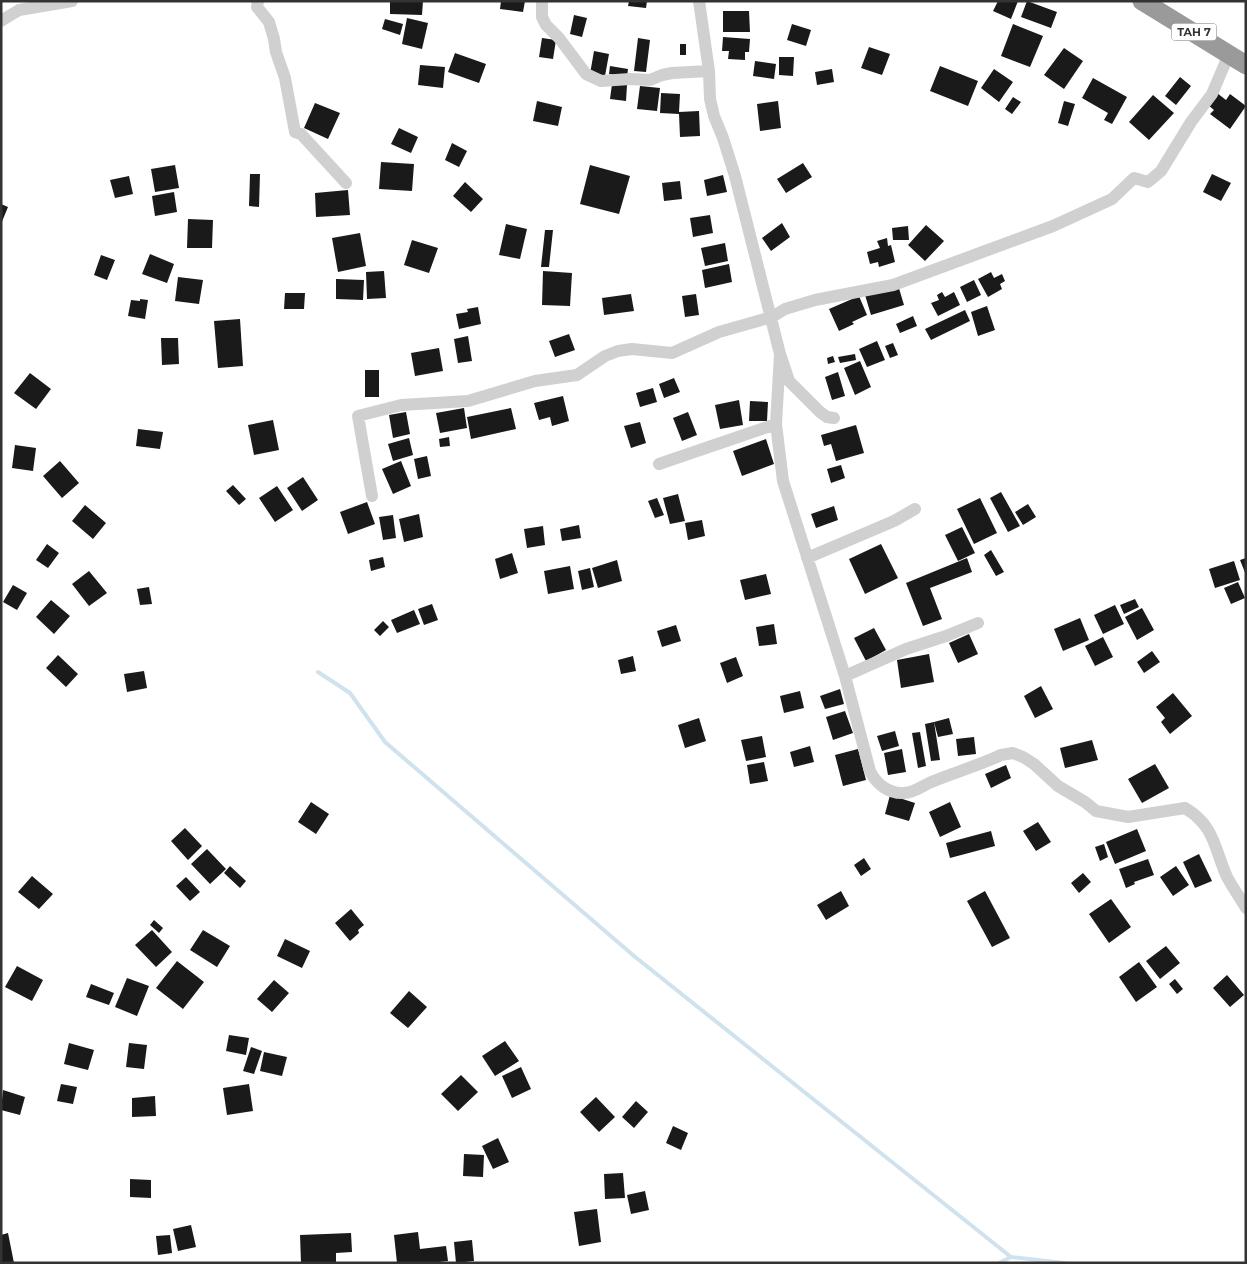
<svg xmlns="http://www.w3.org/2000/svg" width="1247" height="1264" font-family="Montserrat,sans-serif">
<rect width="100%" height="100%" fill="#fff"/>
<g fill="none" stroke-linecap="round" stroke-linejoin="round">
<path stroke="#cfe2ee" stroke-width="4" d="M318 672 350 693 385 742 634 956 1011 1257
M999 1263 1011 1257 1064 1263"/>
</g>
<path fill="#1a1a1a" d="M390 1H423L422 15 390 14Z
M501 1H525L523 12 500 9Z
M629 1H647L646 8 628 6Z
M998 1H1018L1011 19 993 11Z
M1027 1 1057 12 1051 28 1021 17Z
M723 11H749L750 32H723Z
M574 15 587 18 582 37 570 34Z
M407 18 428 23 422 49 402 44Z
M385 19 403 24 400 35 382 29Z
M792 24 811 30 806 46 787 40Z
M1013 24 1043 36 1030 67 1001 56Z
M723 37 750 39 749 52H745V60L728 59 729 51H722Z
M542 38 556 40 553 59 539 57Z
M638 38 650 40 646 72 634 71Z
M680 44H686V55H680Z
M869 47 890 54 882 75 861 68Z
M1064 48 1083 61 1064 89 1044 75Z
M594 51 609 54 605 76 590 74Z
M455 53 486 64 479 83 448 72Z
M779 57H794L793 76 779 75Z
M755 61 776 64 774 79 753 76Z
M420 65 445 67 443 88 418 85Z
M610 66 628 69 627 77 609 74Z
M940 66 978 81 968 106 930 91Z
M832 69 834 82 817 85 815 72Z
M994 69 1013 82 999 102 981 88Z
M1180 77 1191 86 1176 105 1165 96Z
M1093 78 1127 97 1112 124 1104 120 1108 113 1082 98Z
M612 84 627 85 626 101 610 99Z
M640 86 660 88 657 111 637 109Z
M661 93 680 94 679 112 699 111 700 136 680 137 679 114 660 113Z
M1217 93 1226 100 1230 94 1246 106 1230 129 1210 114 1214 110 1208 105Z
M1153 95 1174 113 1149 140 1129 122Z
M1013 97 1021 102 1012 114 1005 109Z
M537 101 562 107 558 126 533 121Z
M778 101 781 128 760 131 757 104Z
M1064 101 1075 104 1068 126 1058 123Z
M315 103 340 113 328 139 304 128Z
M399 128 418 137 411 153 391 144Z
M452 143 467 151 459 167 445 160Z
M381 162 414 164 412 191 379 189Z
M803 163 812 177 786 193 777 179Z
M175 165 179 188 155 192 151 169Z
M590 165 630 176 619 214 580 204Z
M250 174H260L259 207 249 206Z
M1212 174 1231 183 1221 201 1203 192Z
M723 175 727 192 707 196 704 180Z
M129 176 133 194 115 198 110 180Z
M680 181 682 199 664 201 662 183Z
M465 182 483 199 471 212 453 196Z
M348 190 350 215 316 217 315 193Z
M174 192 177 212 155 216 152 196Z
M1 204 8 207 1 224Z
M710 215 713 233 693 237 690 218Z
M188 219 213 220 212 248H187Z
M782 223 790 237 771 251 762 238Z
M506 224 527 229 520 259 499 255Z
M926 225 944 241 925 261 908 245Z
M908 226 909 240H893L892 228Z
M545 230H553L549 267H541Z
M360 233 366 266 338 272 332 238Z
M887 238 888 246 891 245 895 262 879 267 878 262 870 264 867 252 880 248 877 241Z
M412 240 438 248 429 273 404 265Z
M725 243 728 261 705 266 701 248Z
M150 254 174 264 167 283 142 274Z
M101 255 115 260 107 280 94 275Z
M729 264 732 282 705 288 702 270Z
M384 271 386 298 367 299 366 272Z
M543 271 572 273 570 306 542 305Z
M991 272 994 278 1002 274 1005 281 1000 284 1002 289 988 297 978 279Z
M178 277 203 280 199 304 175 301Z
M336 279 364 280 363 300 336 299Z
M974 280 981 295 967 302 960 287Z
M898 285 904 305 871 315 865 295Z
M942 292 945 297 954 292 960 305 938 316 931 303 939 300 937 295Z
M285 293H305L304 309H284Z
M631 294 634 311 604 315 602 298Z
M696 294 699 315 685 317 682 296Z
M859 296 867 315 852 322 854 324 839 331 829 309Z
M140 299 148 300 145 319 128 316 131 300 140 301Z
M987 306 995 330 978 336 971 312Z
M478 307 481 324 459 329 456 314 468 312 467 309Z
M965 310 970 321 931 340 925 329Z
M913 316 917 326 900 333 896 324Z
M240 319 243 366 218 368 214 321Z
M569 334 575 350 555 357 549 341Z
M468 336 472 361 458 363 454 339Z
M161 338H178L179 364 162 365Z
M877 341 885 360 867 367 859 349Z
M893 343 898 355 890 358 885 346Z
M439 348 443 371 415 376 411 353Z
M855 354 856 360 840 363 838 357Z
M833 356 835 362 828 364 827 358Z
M860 361 871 387 855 395 844 368Z
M365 370H379V397H365Z
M838 372 845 396 832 400 825 377Z
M30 373 51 389 36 409 14 393Z
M674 378 680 392 664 398 659 384Z
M653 388 657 402 640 407 636 393Z
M563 396 569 421 552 426 550 417 539 420 534 403Z
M739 400 743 425 720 429 715 405Z
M750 401 768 402 767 421H749Z
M464 408 467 428 440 433 436 413Z
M511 408 516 429 471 439 467 417Z
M406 412 410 434 393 438 389 415Z
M688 412 697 435 682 441 673 418Z
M273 420 279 450 254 455 248 425Z
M640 422 646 443 631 448 624 426Z
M856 425 864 453 836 461 831 444 824 446 821 435Z
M138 429 163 432 160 449 136 446Z
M449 437 450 446 440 447 439 439Z
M409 438 413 455 393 461 388 444Z
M766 439 774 464 742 476 733 451Z
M15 445 36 448 33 471 12 468Z
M427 456 431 476 418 479 414 459Z
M60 461 79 483 62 498 43 476Z
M401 461 411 486 393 494 382 469Z
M841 465 845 478 831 483 827 469Z
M303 477 318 500 302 511 287 488Z
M233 485 246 499 239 505 226 491Z
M277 486 293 510 275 522 259 498Z
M1001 492 1020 526 1008 532 990 498Z
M678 494 685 521 670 524 663 498Z
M657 498 664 515 655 518 648 501Z
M980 498 997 533 974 544 957 509Z
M367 502 375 524 348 534 340 512Z
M1028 504 1036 517 1023 525 1015 512Z
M85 505 106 523 93 539 72 521Z
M834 506 838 520 816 528 811 514Z
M419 514 423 537 404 542 399 519Z
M393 515 396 538 383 540 379 517Z
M702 520 705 536 688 540 685 523Z
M579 525 581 538 562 541 560 529Z
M543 526 545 545 527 548 524 529Z
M962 527 975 553 958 561 945 535Z
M47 544 59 553 48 568 36 560Z
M881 544 898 578 865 594 849 559Z
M991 550 1004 572 996 576 984 555Z
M512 553 518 573 500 579 495 559Z
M383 557 385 567 371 571 369 560Z
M967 558 972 572 930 588 942 619 923 626 906 583Z
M1246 558V575L1240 560Z
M617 560 622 581 598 588 592 568Z
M1234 561 1240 580 1215 588 1209 569Z
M570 566 574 589 548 594 544 571Z
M590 568 594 587 582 590 578 571Z
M89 571 107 593 89 606 72 584Z
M766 574 771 594 745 600 740 580Z
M1238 582 1245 598 1231 604 1224 588Z
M13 585 27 593 17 610 3 602Z
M149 587 152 604 140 605 137 589Z
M1135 599 1139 607 1124 614 1120 605Z
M51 600 70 616 54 634 36 617Z
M432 604 438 620 424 625 418 609Z
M1115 605 1124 624 1103 634 1094 615Z
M1142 608 1154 630 1137 640 1125 617Z
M414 610 420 624 397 633 391 620Z
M1080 618 1089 640 1063 651 1054 629Z
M383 621 389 627 380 636 374 630Z
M774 624 777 644 759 646 756 627Z
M676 625 681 641 662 647 657 631Z
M874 628 886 650 866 661 854 638Z
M969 634 978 654 958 663 949 643Z
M1103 637 1113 657 1095 666 1085 646Z
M1152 651 1160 662 1144 673 1137 662Z
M929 654 934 682 901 688 897 660Z
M58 655 78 674 66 687 46 668Z
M633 656 636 671 621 674 618 660Z
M736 657 743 676 727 683 720 663Z
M144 671 147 688 127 692 124 674Z
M1041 686 1053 709 1035 718 1024 696Z
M840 689 844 704 825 709 820 696Z
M800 691 804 708 784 713 780 696Z
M1173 693 1192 716 1170 734 1161 722 1165 718 1156 707Z
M845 711 853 733 833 740 826 717Z
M699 718 706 741 685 748 678 725Z
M949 718 953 734 938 737 934 722Z
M934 722 940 760 931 761 925 724Z
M895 731 899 746 882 751 877 736Z
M920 732 926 766 918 768 912 733Z
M762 736 766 757 746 761 741 740Z
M974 737 976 754 958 756 956 739Z
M1092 740 1098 760 1065 768 1060 748Z
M810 746 814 762 794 767 790 752Z
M858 749 866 780 843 786 835 755Z
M902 749 906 772 888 775 884 753Z
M764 762 768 781 750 784 747 765Z
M1155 764 1169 788 1142 803 1128 779Z
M1006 765 1011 778 991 788 985 774Z
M890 795 915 803 909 821 885 814Z
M311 802 329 814 316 834 298 822Z
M950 802 961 827 940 837 929 812Z
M1038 822 1051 842 1036 851 1023 831Z
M185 828 202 846 188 860 171 841Z
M1137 829 1146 851 1115 864 1106 842Z
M991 831 995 846 950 858 946 843Z
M1104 844 1108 857 1100 861 1095 847Z
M207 849 226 869 210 884 191 864Z
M1199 854 1212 881 1195 888 1183 862Z
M864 858 871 869 861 876 854 865Z
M1148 859 1154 875 1134 882 1135 884 1126 888 1119 869Z
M230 866 246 881 240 888 224 873Z
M1176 866 1189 885 1173 896 1160 877Z
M1083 873 1091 882 1079 893 1071 883Z
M32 876 53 894 39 909 18 892Z
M186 877 200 892 190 901 176 886Z
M841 891 849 906 826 920 817 905Z
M985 891 1010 938 992 947 967 901Z
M1111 899 1131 927 1109 943 1089 914Z
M351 909 364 925 358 930 359 933 350 941 335 923Z
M154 920 163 928 159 933 150 925Z
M152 930 172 952 156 967 135 945Z
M203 930 230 946 217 967 190 950Z
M285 939 310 951 302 968 277 956Z
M1166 946 1180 963 1160 979 1146 961Z
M177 961 204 982 183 1009 156 988Z
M1139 962 1157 987 1136 1002 1119 977Z
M17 966 43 980 32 1001 5 987Z
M1227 975 1244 995 1230 1007 1213 988Z
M127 978 149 986 137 1016 115 1007Z
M1175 979 1183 989 1177 994 1169 984Z
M274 980 289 993 272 1012 257 999Z
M91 984 114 993 109 1005 86 997Z
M409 991 427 1007 408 1028 390 1013Z
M229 1035 249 1038 246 1055 226 1051Z
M505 1041 519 1061 495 1076 482 1056Z
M69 1043 94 1050 88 1070 64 1064Z
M129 1043 147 1045 144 1069 126 1067Z
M251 1047 262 1051 254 1074 243 1071Z
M264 1052 287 1057 282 1076 260 1071Z
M521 1067 531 1089 512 1098 502 1076Z
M461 1075 478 1092 458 1111 441 1094Z
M61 1084 77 1087 73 1104 57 1101Z
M249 1084 253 1111 227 1115 223 1088Z
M3 1090 25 1097 20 1115 1 1110Z
M155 1096 156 1116 132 1117V1098Z
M596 1097 615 1117 599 1132 580 1112Z
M636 1101 648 1112 634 1128 622 1117Z
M673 1126 688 1133 681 1150 666 1143Z
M498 1138 509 1162 493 1169 482 1146Z
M464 1154 484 1155 483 1177 463 1176Z
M623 1173 625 1198 605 1199 604 1174Z
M130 1179 151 1180V1198L130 1197Z
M645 1191 649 1210 631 1214 627 1195Z
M597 1209 601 1242 579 1246 574 1212Z
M191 1225 196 1247 178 1251 173 1229Z
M418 1232 420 1249 446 1246 448 1261 430 1263H397L394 1235Z
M8 1233 14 1263H1V1235Z
M351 1233 352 1252 336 1253V1263H301L300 1235Z
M170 1235 172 1253 158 1255 156 1236Z
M472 1240 474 1261 456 1263 454 1242Z"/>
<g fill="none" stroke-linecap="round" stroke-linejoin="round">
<path stroke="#d0d0d0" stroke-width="12" d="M258 1 257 7 269 22 274 39 276 52 285 78 295 132 301 134 346 183
M542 1V17L546 25 559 38 586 74 601 81 630 79 650 80 662 75 672 73 709 71
M699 1 709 71 710 99 714 116 723 138 735 176 780 354 789 381 820 412 827 417 834 418
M1 21 19 10 72 1
M780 354 776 424 783 481 845 676 870 771C876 784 889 794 904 793 913 793 921 787 929 783 952 773 978 766 1001 755L1013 753 1023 757 1034 764 1058 786 1085 802 1096 811 1128 817 1185 808C1215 826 1214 848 1227 877 1233 888 1240 898 1246 908
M659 464 776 424
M372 496 358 416 401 405 468 401 535 381 577 375 605 356 618 351 632 349 672 353 719 332 772 317 785 309 815 300 893 285 1053 226 1112 199 1134 178 1148 182 1161 171 1191 122 1212 94 1229 54
M807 558 894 521 915 509
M845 676 906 649 946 636 978 623"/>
<path stroke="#9a9a9a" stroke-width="19" d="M1142 1 1246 65"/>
</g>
<g text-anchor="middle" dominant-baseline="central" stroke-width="5" stroke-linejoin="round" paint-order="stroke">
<rect fill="#fff" stroke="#707070" stroke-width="1" x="1171.5" y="23.5" width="45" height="17" rx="4"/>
<g font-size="11" font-weight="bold" fill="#333">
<text x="1194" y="32">TAH 7</text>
</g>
</g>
<rect width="1247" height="1264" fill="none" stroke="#333333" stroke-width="5"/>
</svg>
